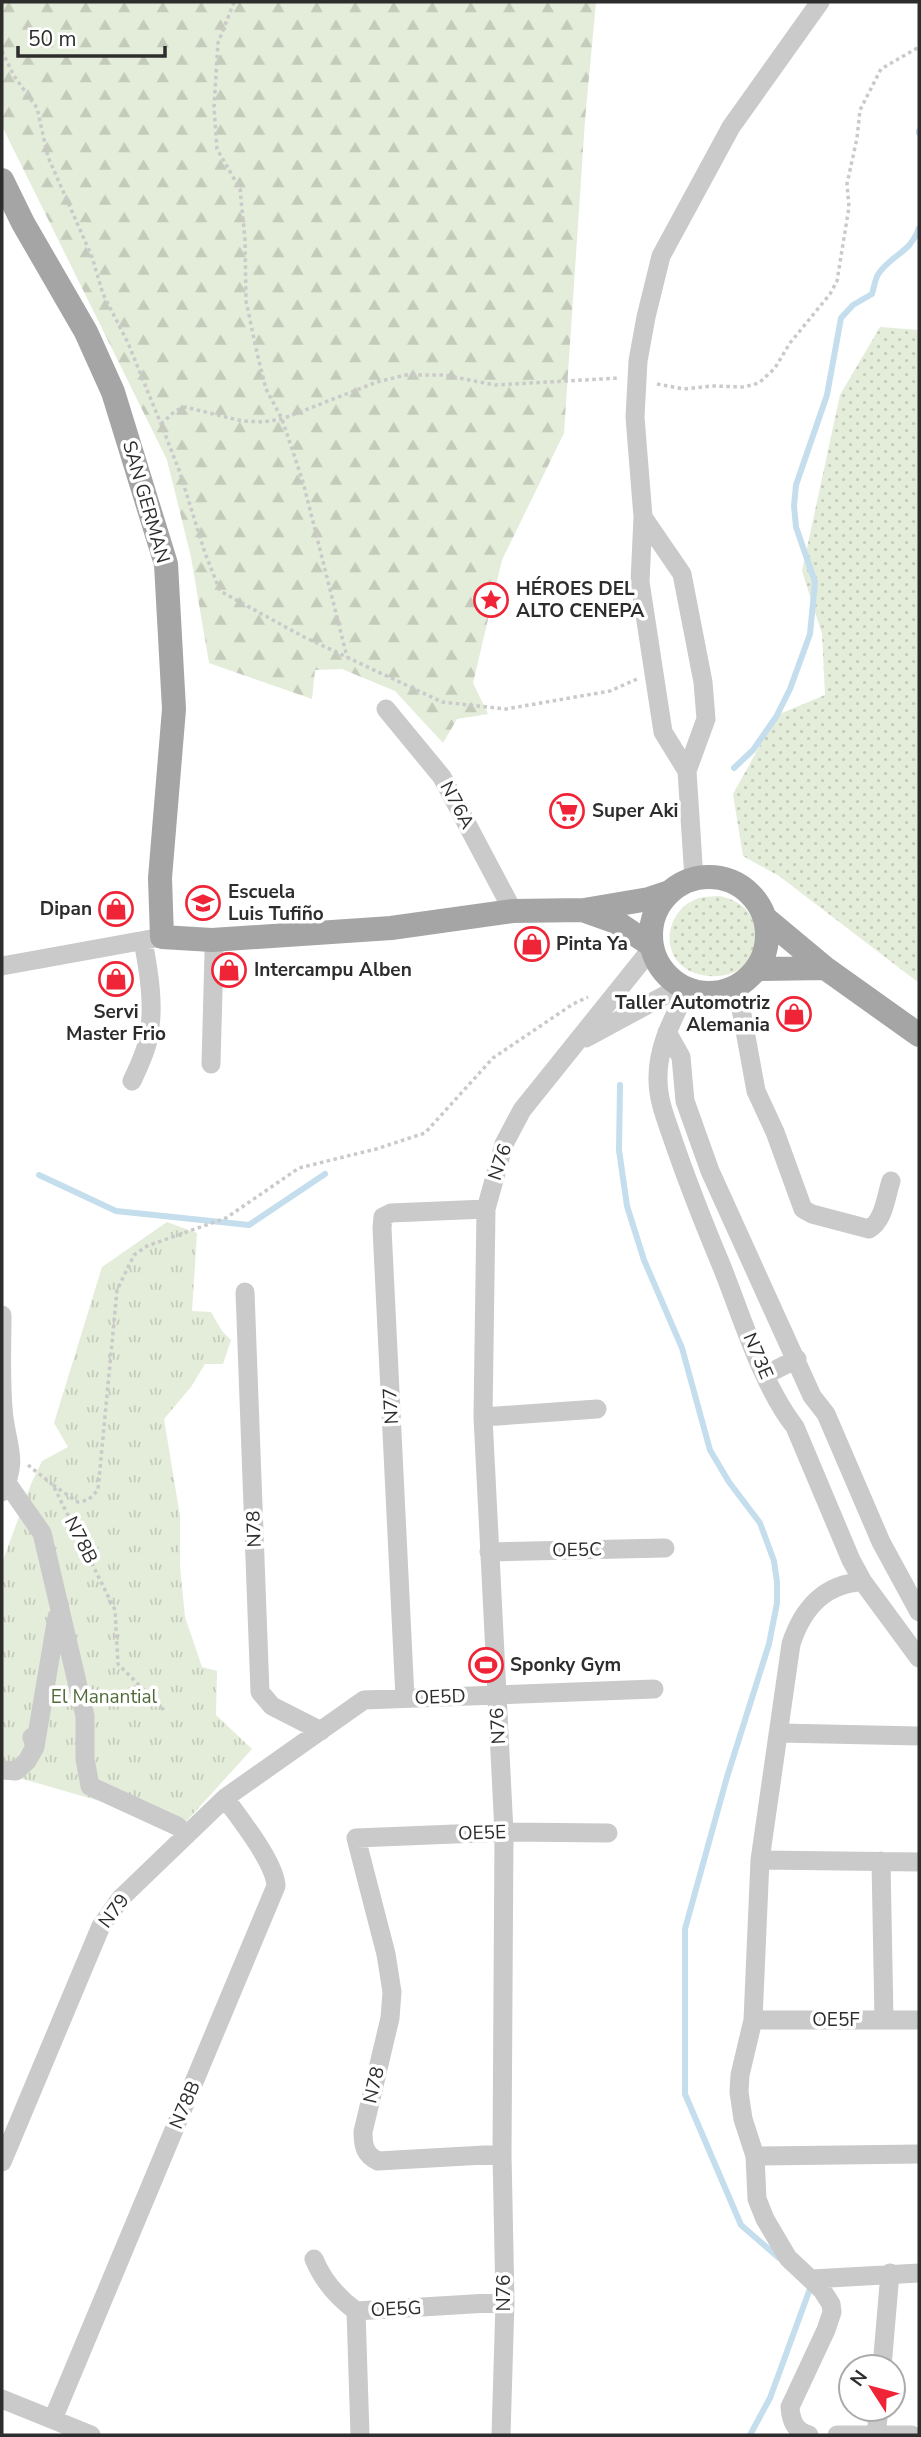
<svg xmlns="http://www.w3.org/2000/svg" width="921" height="2437" font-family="'Nunito Sans',sans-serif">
<defs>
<pattern id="grass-dots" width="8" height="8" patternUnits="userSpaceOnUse" patternTransform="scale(1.75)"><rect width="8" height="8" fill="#e4ecda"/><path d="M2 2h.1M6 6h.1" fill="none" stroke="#c4cbbb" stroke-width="1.8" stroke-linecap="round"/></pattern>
<pattern id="forest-firs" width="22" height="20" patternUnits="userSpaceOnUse" patternTransform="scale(1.75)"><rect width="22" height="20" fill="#e4ecda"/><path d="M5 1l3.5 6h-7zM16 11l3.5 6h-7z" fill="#c4cbbb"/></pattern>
<pattern id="park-tufts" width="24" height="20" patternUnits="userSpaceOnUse" patternTransform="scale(1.75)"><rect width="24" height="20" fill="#e4ecda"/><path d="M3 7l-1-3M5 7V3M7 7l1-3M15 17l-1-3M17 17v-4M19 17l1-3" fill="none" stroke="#c4cbbb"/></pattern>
</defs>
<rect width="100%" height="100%" fill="#fff"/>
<path fill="url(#grass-dots)" d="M880 327 919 330V983L779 876 743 856 733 794 777 715 825 695 822 634 802 571 840 395Z
M719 896C729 898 740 902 747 911 757 923 762 948 750 961 734 980 699 981 681 965 661 946 669 913 692 901 700 896 710 897 719 896Z"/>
<path fill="url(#forest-firs)" d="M2 2H596L585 120 564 433 502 560 473 683 488 714 457 719 443 743 395 691 342 669 315 670 312 699 209 663 191 557 167 460 2 126Z"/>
<path fill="url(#park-tufts)" d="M167 1222 197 1233 192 1311 211 1312 222 1331 231 1340 223 1364H205L191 1387 164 1419 180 1516V1567L185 1617 202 1667 217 1671 216 1715 252 1749 183 1825 2 1773V1563L31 1484 42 1461 68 1447 54 1423 102 1267Z"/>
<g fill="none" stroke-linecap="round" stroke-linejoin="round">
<path stroke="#c4deed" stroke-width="6" d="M919 131V133
M734 768 753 750 776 717 790 689 810 634 815 582 796 527 794 506 796 485 827 395 841 318 853 305 872 294C874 288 875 278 879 273 893 254 911 252 919 228
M620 1085 619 1150 627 1206 644 1260 682 1348 710 1450 729 1482 760 1523 774 1561 777 1582V1603L769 1644 727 1777 685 1929V2094L741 2225 779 2258
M39 1175 116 1211 249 1225 325 1174
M750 2435 770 2398 811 2286"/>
<path stroke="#cacaca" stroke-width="3.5" stroke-dasharray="3.5 3.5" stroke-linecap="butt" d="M234 2 218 43 214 107 217 149 240 189 245 239 246 301 257 353 266 389 282 419 303 482 347 657
M2 51 14 76 37 108 48 157 92 257 103 294 128 343 161 424 179 470 205 553 220 591 302 636 442 702 506 709 610 691 637 679
M657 384 684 389 712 386 744 387 759 383 775 368 790 343 830 294 837 281 849 207 847 184 857 138 860 110 881 69 919 47
M161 424 175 411 185 407 242 421 263 422 282 419 377 382 406 375H444L495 385 619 378
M28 1465 53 1485 115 1610 118 1664 165 1711
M53 1485 78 1502 88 1500 98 1490 117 1290 134 1255 147 1246 226 1218 299 1168 376 1149 425 1133 493 1058 573 1004 588 997"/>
<path stroke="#cacaca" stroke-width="19" d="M643 517 682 574 703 682 706 719 687 771 694 879
M386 709 442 777 513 911
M687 771 663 732 640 582 643 517 635 417 638 361 646 317 661 256 731 127 820 2
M2 966 162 937
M737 987 756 1091 775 1132 803 1209 812 1214 869 1229C884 1221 886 1196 891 1181
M687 990C673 1019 657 1047 658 1080 658 1100 666 1119 672 1137 687 1181 704 1224 722 1267 742 1317 762 1385 795 1427L851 1560 863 1582 919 1658
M667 1032 681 1057 685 1101 710 1171 812 1396 826 1414 881 1542 919 1612
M586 1038 680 987
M211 1064 214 953 212 940
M132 1081C138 1068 145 1054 148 1040 155 1008 149 972 143 941
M245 1292 260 1692 272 1706 321 1731
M2 1315C2 1348 0 1385 4 1418 8 1448 18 1462 2 1492
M765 1375 797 1359
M483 1417 597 1409
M7 1483 42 1533 85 1716V1759L90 1786 177 1826 187 1835
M489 1552 665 1548
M405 1698 382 1228 383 1217 391 1213 486 1209
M780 1733 919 1736
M35 1747 57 1617
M2 1770 16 1771 27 1761 35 1747 32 1737
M760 1860 919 1862
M881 1861 884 2020
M753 2020H919
M502 2154 378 2161C365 2155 363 2146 363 2132L390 2018 392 1992 386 1954 356 1838 504 1832 608 1833
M755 2156 919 2154
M2 2162 101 1926 121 1898 225 1798 364 1700 654 1689
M314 2259C323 2281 337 2297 356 2311L505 2302
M812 2279 919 2273
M356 2311 360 2435
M882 2367 890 2273
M2 2399 91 2435
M53 2419 276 1886C275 1862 239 1818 225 1798
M876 2434 879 2409
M501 2435 505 2302 502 2154 504 1832 483 1417 486 1209 504 1144 522 1110 652 948
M809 2435C795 2431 791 2421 790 2407L826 2330 832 2312 831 2304 822 2290 788 2258 765 2219 757 2199 755 2156 743 2119 739 2092 740 2075 753 2020 760 1860 791 1644C802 1610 824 1583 863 1582
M837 2435H912"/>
<path stroke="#a5a5a5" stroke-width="24" d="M2 180 23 223 86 332 113 392 166 564 174 709 160 878 162 937 212 940 391 928 513 911 584 910 649 899 670 892
M651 935a58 58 0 1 1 116 0a58 58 0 1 1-116 0Z
M585 911 616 922 651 945
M765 918 825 968 919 1035
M756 969 825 968"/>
</g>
<defs>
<g id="sight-ring" transform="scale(1.75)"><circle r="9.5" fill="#fff" stroke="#ef2537" stroke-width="1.5"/><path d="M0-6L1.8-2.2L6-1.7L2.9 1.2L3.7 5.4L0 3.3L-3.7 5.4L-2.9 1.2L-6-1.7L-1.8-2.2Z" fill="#ef2537"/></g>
<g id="supermarket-ring" transform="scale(1.75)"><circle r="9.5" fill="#fff" stroke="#ef2537" stroke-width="1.5"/><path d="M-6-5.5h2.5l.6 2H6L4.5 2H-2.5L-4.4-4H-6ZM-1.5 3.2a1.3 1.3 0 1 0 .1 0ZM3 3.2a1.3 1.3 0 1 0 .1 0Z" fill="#ef2537"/></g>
<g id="school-ring" transform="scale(1.75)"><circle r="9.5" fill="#fff" stroke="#ef2537" stroke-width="1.5"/><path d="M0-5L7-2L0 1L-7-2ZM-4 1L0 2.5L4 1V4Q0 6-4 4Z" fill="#ef2537"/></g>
<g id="shop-ring" transform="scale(1.75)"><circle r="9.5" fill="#fff" stroke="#ef2537" stroke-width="1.5"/><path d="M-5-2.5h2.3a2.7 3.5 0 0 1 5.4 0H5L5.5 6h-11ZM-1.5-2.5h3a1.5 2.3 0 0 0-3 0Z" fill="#ef2537"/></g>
<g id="stadium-ring" transform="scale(1.75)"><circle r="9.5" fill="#fff" stroke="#ef2537" stroke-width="1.5"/><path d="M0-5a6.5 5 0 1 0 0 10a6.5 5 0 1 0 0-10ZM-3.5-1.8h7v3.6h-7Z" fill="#ef2537"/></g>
</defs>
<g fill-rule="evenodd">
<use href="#sight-ring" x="491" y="600"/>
<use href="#supermarket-ring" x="567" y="811"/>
<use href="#school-ring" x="203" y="903"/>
<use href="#shop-ring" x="116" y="909"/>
<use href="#shop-ring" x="532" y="944"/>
<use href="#shop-ring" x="229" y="970"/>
<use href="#shop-ring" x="116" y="979"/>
<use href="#shop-ring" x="794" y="1014"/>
<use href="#stadium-ring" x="486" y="1665"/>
</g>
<g text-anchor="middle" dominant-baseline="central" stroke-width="7" stroke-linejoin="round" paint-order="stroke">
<g font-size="19" fill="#2d2d2d" stroke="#fff">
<text transform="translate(146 502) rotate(74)">SAN GERMAN</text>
<text transform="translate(457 805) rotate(62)">N76A</text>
<text transform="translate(500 1162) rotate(-72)">N76</text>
<text transform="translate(758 1356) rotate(67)">N73E</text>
<text transform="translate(391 1406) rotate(-93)">N77</text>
<text transform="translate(254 1529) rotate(-92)">N78</text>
<text transform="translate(81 1540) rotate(63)">N78B</text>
<text transform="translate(577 1550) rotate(-1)">OE5C</text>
<text transform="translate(440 1697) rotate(-2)">OE5D</text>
<text transform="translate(498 1726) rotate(-93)">N76</text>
<text transform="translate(482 1833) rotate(-2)">OE5E</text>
<text transform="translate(114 1911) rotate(-53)">N79</text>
<text x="836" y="2020">OE5F</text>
<text transform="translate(374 2085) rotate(-77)">N78</text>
<text transform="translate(185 2105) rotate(-67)">N78B</text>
<text transform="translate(504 2293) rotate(-90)">N76</text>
<text transform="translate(396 2309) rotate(-3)">OE5G</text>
</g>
<g font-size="19" font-weight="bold" fill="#2d2d2d" stroke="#fff" text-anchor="start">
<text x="516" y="589">HÉROES DEL<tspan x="516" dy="22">ALTO CENEPA</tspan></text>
<text x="592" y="811">Super Aki</text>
<text x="228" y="892">Escuela<tspan x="228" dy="22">Luis Tufiño</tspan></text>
<text x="92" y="909" text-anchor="end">Dipan</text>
<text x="556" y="944">Pinta Ya</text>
<text x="254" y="970">Intercampu Alben</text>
<text x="770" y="1003" text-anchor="end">Taller Automotriz<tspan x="770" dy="22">Alemania</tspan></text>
<text x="116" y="1012" text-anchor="middle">Servi<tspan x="116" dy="22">Master Frio</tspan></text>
<text x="510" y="1665">Sponky Gym</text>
</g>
<g font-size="19" fill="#516b38" stroke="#fff">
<text x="104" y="1697">El Manantial</text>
</g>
</g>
<rect width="921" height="2437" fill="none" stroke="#2d2d2d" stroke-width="7"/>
<g transform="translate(872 2388) rotate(306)"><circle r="33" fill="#ffffff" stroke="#ababab" stroke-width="2"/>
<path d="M0-5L12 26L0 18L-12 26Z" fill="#ef2537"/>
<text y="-10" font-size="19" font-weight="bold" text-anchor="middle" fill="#2d2d2d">N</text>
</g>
<path d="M18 46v10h147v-10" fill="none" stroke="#2d2d2d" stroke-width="3.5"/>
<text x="28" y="46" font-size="21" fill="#2d2d2d" stroke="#ffffff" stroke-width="5" paint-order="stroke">50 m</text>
</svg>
